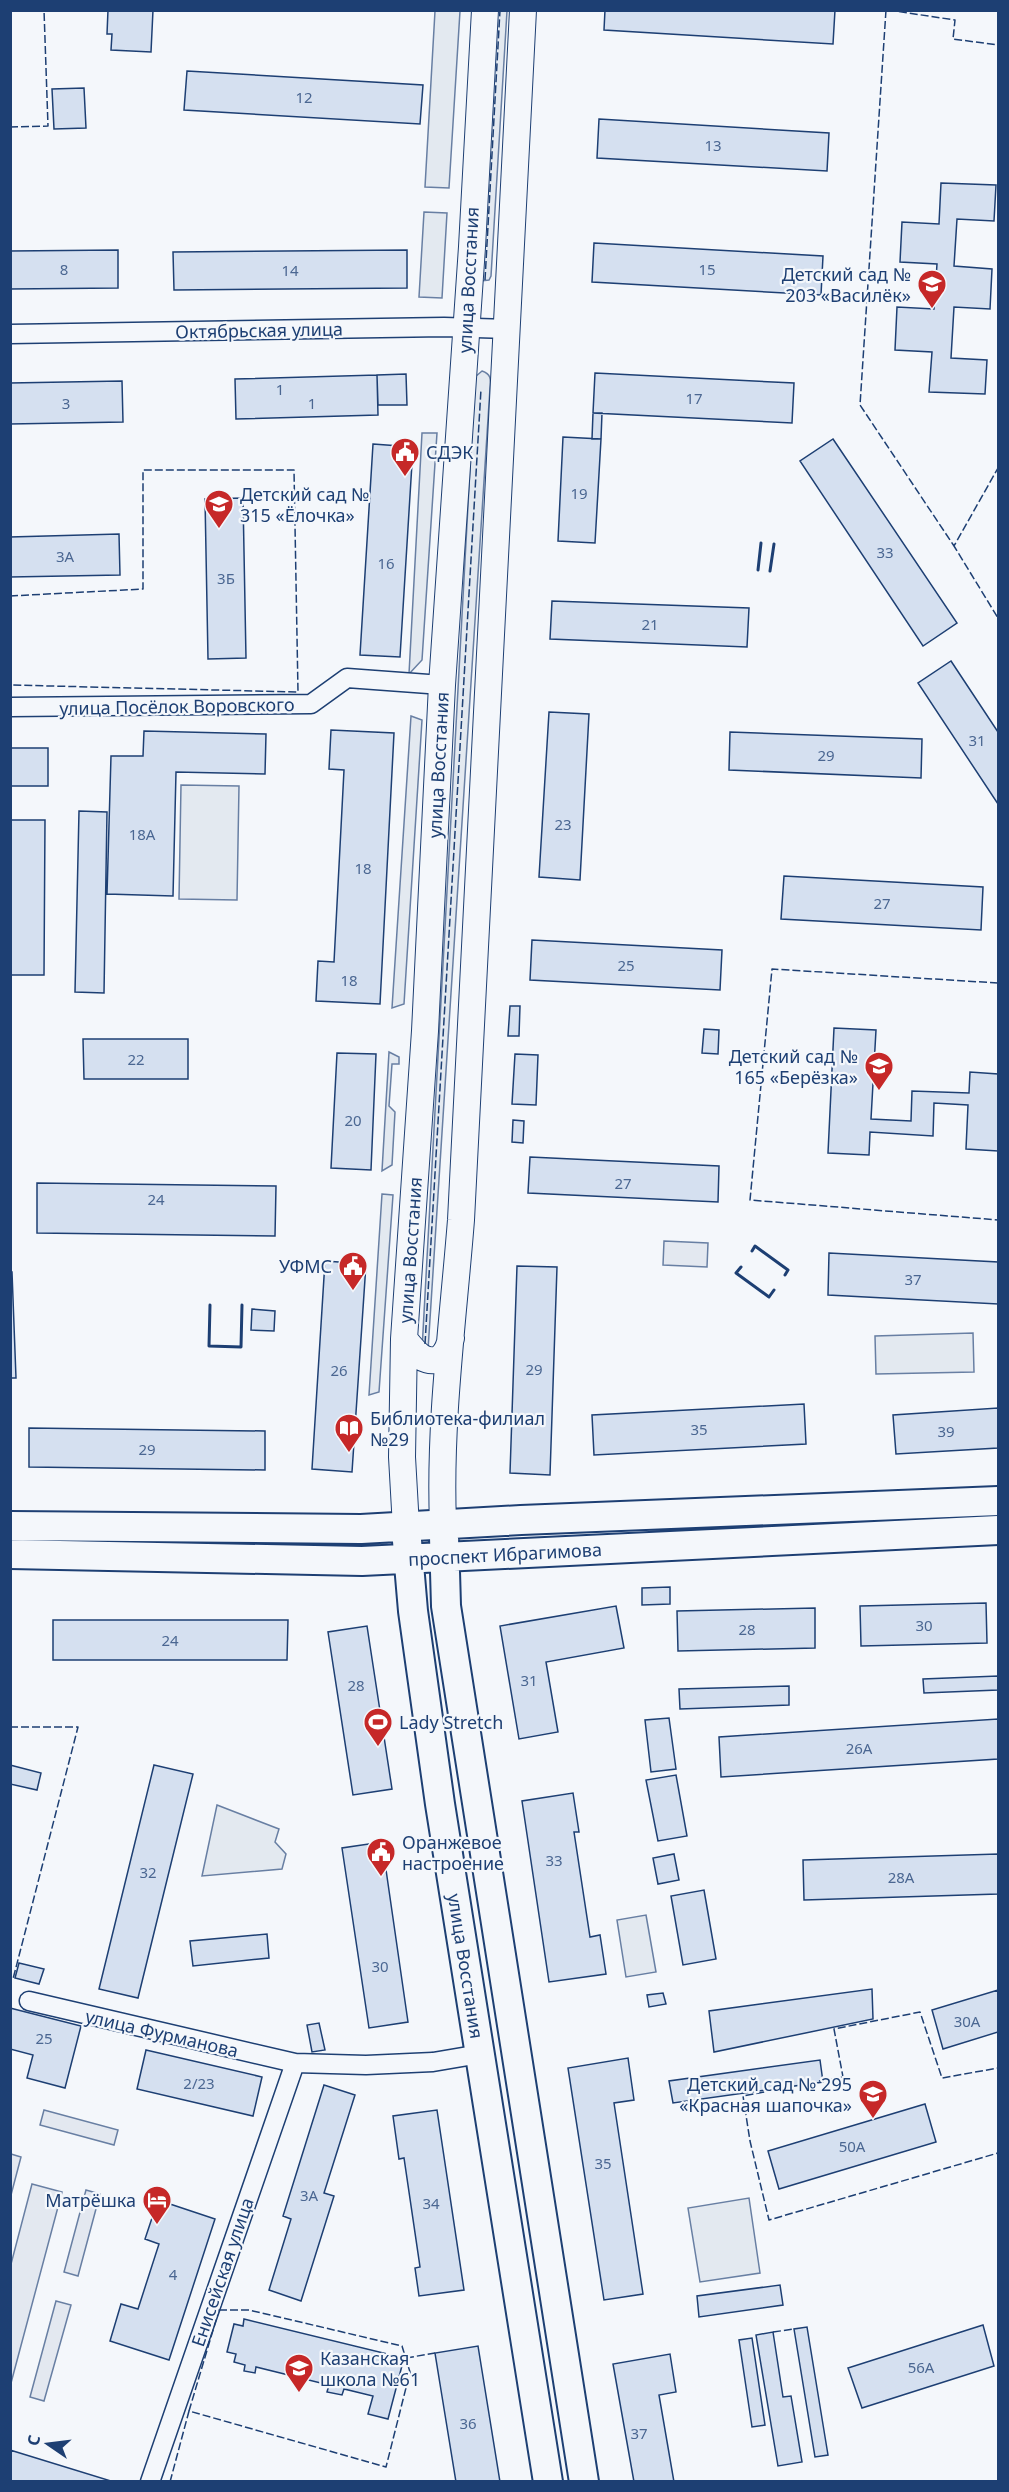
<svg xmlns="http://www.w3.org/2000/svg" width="1009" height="2492" font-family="'Noto Sans',sans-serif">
<rect width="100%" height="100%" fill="#f4f7fb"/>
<path fill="#e3e9f0" stroke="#687fa3" stroke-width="1.5" d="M435 11H460L449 188 425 187Z
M494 11H507L491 276 489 280 481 281Z
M424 212 447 213 442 298 419 297Z
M482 371C491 374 491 379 490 388L428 1350H422L475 377Z
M422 433H437L422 660 409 674Z
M411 716 422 720 404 1004 392 1008Z
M181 785 239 786 237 900 179 899Z
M389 1052 399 1057V1064H392L389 1106 395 1112 392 1165 382 1171Z
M382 1194 393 1195 379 1392 369 1395Z
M973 1333 974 1372 876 1374 875 1336Z
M217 1805 279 1829 275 1842 286 1854 282 1869 202 1876Z
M646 1915 656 1972 626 1977 617 1920Z
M749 2198 760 2273 700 2282 688 2208Z"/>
<path fill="#e3e8f0" stroke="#687fa3" stroke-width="1.5" d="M664 1241 708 1243 707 1267 663 1265Z
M44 2110 118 2130 114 2145 40 2125Z
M11 2154 21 2157 11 2195 10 2154Z
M32 2184 62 2192 11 2383V2264Z
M86 2190 100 2194 78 2276 64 2272Z
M56 2301 71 2305 44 2401 30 2397Z"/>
<path fill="#d5e0f0" stroke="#1d3f73" stroke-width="1.5" d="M108 10H153L151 52 111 50 112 34H107Z
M605 10H835L833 44 604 30Z
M187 71 423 85 420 124 184 110Z
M84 88 86 128 54 129 52 89Z
M599 119 829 133 827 171 597 158Z
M941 183 996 185 994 221 957 219 954 266 992 269 990 309 954 307 951 358 987 360 985 394 929 392 932 352 895 350 897 307 934 309 937 264 900 262 902 222 939 224Z
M594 243 823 256 821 295 592 282Z
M118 250V288L10 289V251Z
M407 250V288L174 290 173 252Z
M595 373 794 383 792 423 593 413Z
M406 374 407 405H378L377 375Z
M377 375 378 415 236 419 235 379Z
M122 381 123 422 10 424V383Z
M593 413H602L601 439H592Z
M563 437 601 439 595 543 558 541Z
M833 439 957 623 923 646 800 461Z
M373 444 413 447 400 657 360 655Z
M243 498 246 658 208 659 205 499Z
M119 534 120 575 10 577V537Z
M552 601 749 608 747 647 550 639Z
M951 661 998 732V804L918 683Z
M549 712 589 714 580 880 539 877Z
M331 730 394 733 380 1004 316 1001 318 961 334 962 344 770 329 769Z
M144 731 266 734 265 774 176 772 173 896 107 894 111 756H143Z
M730 732 922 739 921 778 729 770Z
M10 748H48V786H10Z
M79 811 107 812 104 993 75 992Z
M10 820H45L44 975H10Z
M784 876 983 887 981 930 781 919Z
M532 940 722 950 720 990 530 980Z
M510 1006H520L519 1036H508Z
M834 1028 876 1030 871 1119 911 1121 912 1091 969 1093 970 1072 998 1074V1151L966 1149 968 1105 934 1103 933 1136 870 1132 869 1155 828 1153Z
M704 1029 719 1030 718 1054 702 1053Z
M83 1039H188V1079H84Z
M337 1053 376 1054 371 1170 331 1168Z
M515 1054 538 1055 536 1105 512 1104Z
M513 1120 524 1121 523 1143 512 1142Z
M530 1157 719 1166 718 1202 528 1193Z
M37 1183 276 1186 275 1236 37 1233Z
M829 1253 998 1262V1304L828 1295Z
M325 1261 366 1264 352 1472 312 1469Z
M517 1266 557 1267 550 1475 510 1473Z
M10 1272H12L16 1378H10Z
M252 1309 275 1311 274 1331 251 1330Z
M804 1404 806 1444 594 1455 592 1415Z
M998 1408V1448L896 1454 893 1415Z
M29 1428 265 1431V1470L29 1467Z
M670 1587V1604L642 1605V1588Z
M986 1603 987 1643 861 1646 860 1606Z
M616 1606 624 1648 546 1662 558 1732 519 1739 500 1626Z
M815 1608V1648L678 1651 677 1611Z
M53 1620H288L287 1660H53Z
M367 1626 392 1789 353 1795 328 1632Z
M998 1676V1690L924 1693 923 1679Z
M789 1686V1705L680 1709 679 1689Z
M669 1718 676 1769 651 1772 645 1720Z
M998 1719V1759L721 1777 719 1737Z
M10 1765 41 1773 37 1790 10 1784Z
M154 1765 193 1774 138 1998 99 1989Z
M676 1775 687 1836 658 1841 646 1780Z
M573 1793 579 1832H574L590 1937 600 1935 606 1974 549 1982 522 1801Z
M382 1842 408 2022 369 2028 342 1848Z
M674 1854 679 1880 658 1884 653 1858Z
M998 1854V1894L804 1900 803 1860Z
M704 1890 716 1959 683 1965 671 1896Z
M267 1934 269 1958 193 1966 190 1941Z
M19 1963 44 1969 39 1984 15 1978Z
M872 1989 873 2019 714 2052 709 2011Z
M998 1990V2032L943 2049 932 2010Z
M663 1993 666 2004 649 2007 647 1995Z
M10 2008 81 2026 65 2088 27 2078 33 2055 10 2049Z
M319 2023 325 2050 312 2052 307 2025Z
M146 2050 262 2077 253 2116 137 2089Z
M628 2058 634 2100 614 2103 643 2294 604 2300 568 2068Z
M820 2060 823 2082 673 2103 669 2081Z
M324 2085 355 2095 324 2193 334 2196 301 2301 269 2290 291 2219 283 2216Z
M925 2104 936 2142 779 2189 768 2151Z
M437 2110 464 2290 419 2296 415 2268 420 2267 404 2158 399 2159 393 2116Z
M158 2200 215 2219 169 2360 110 2341 121 2304 138 2309 159 2244 145 2239Z
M780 2285 783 2305 699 2317 697 2296Z
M244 2319 404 2358 388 2419 368 2414 373 2396 344 2389 342 2395 327 2392 329 2385 256 2367 255 2373 244 2371 245 2365 234 2362 236 2354 227 2352 234 2324 243 2326Z
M983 2325 994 2366 862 2408 848 2368Z
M807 2327 828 2455 815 2457 794 2329Z
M773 2332 783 2397 791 2396 802 2462 778 2466 756 2335Z
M752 2338 765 2425 752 2427 739 2340Z
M478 2346 500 2482H456L440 2384 435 2353Z
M670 2354 676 2392 659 2395 674 2482H634L613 2364Z
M10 2450 111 2481V2482H10Z"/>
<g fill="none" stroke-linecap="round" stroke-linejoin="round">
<g stroke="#1d3f73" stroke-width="21">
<path id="street" d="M10 334 444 327 508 329
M10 707 311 704 347 678 442 685
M29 2001 295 2063 366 2065 433 2062 480 2054
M150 2482 295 2063"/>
</g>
<g stroke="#1d3f73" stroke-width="28">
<path id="secondary" d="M404 1339C409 1345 415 1353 421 1357 439 1367 448 1353 451 1338
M443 1523C439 1423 453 1321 461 1220L523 10
M406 1527 402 1457 404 1339 425 1031 442 685 472 247 485 10"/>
</g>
<g stroke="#1d3f73" stroke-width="32">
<path id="primary" d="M10 1526 361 1529 521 1520 998 1501
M444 1537 446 1606 584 2482
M407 1541 413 1611 440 1804 548 2482
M10 1554 362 1561 998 1530"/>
</g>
<use href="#street" stroke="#f4f7fb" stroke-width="18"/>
<use href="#secondary" stroke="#f4f7fb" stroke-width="26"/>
<use href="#primary" stroke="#f4f7fb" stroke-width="28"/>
<path stroke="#1d3f73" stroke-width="1.5" stroke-dasharray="8 3" stroke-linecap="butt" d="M886 10 860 405 954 546 998 468
M888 10 955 20 953 39 998 45
M10 127 48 126 44 10
M485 280 500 10
M955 544 954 546 998 618
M10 596 143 589V470H294L298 692 10 685
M998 983 772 969 750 1200 998 1220
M425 1344 481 389
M10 1727H78L13 1979H10
M819 2081 843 2077 834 2029 920 2012 942 2078 998 2068
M775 2090 743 2096 750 2141 769 2220 998 2153
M219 2310H249L402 2346 410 2372 386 2467 189 2411Z
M773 2332 794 2329
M406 2358 435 2353
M170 2482 189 2411"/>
<path stroke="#1d3f73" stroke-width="3" d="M758 570 761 543
M770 571 774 544
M752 1251 755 1246 788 1270 785 1275
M741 1267 736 1273 769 1297 774 1290
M210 1305 209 1346 241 1347 242 1305"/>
</g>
<defs>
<g id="school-pin" transform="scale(1.5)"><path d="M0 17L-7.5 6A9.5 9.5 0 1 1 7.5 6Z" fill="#c62828" stroke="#f4f7fb"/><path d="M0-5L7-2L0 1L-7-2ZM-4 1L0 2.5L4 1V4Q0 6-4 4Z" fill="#fff"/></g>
<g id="civic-pin" transform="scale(1.5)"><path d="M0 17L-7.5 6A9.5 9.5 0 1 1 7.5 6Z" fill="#c62828" stroke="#f4f7fb"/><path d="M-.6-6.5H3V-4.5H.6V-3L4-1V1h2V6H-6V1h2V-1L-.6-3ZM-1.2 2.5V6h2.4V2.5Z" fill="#fff"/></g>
<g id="library-pin" transform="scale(1.5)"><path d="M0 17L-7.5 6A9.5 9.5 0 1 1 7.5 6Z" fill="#c62828" stroke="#f4f7fb"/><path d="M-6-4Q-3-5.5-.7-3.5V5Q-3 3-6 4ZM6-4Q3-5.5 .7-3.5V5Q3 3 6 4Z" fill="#fff"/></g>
<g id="stadium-pin" transform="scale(1.5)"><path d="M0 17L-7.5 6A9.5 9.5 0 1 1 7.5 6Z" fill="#c62828" stroke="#f4f7fb"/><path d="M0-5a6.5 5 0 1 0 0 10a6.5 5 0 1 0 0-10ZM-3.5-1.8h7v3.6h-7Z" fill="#fff"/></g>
<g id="hotel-pin" transform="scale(1.5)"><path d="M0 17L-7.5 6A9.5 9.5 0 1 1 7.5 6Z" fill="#c62828" stroke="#f4f7fb"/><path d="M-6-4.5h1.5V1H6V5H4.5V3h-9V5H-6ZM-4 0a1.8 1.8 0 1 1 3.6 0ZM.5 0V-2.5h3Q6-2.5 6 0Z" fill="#fff"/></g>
</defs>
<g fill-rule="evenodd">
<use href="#school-pin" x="932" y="284"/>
<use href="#civic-pin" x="405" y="452"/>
<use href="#school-pin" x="219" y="504"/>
<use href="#school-pin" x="879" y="1066"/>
<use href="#civic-pin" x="353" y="1266"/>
<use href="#library-pin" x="349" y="1428"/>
<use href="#stadium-pin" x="378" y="1722"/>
<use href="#civic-pin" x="381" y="1852"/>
<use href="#school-pin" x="873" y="2094"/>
<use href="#hotel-pin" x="157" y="2200"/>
<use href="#school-pin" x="299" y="2368"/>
</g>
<g text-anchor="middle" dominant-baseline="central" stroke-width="4.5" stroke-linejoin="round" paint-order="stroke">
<g font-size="15" fill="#4b6792">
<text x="304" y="97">12</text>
<text x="713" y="145">13</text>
<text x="64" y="269">8</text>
<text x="707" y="269">15</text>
<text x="290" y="270">14</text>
<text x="280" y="389">1</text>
<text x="694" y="398">17</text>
<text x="66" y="403">3</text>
<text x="312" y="403">1</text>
<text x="579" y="493">19</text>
<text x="885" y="552">33</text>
<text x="65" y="556">3А</text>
<text x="386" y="563">16</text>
<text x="226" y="578">3Б</text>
<text x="650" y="624">21</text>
<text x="977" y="740">31</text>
<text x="826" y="755">29</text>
<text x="563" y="824">23</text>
<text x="142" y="834">18А</text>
<text x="363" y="868">18</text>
<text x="882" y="903">27</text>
<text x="626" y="965">25</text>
<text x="349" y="980">18</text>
<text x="136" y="1059">22</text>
<text x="353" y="1120">20</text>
<text x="623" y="1183">27</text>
<text x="156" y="1199">24</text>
<text x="913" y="1279">37</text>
<text x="534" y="1369">29</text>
<text x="339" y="1370">26</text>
<text x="699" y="1429">35</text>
<text x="946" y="1431">39</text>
<text x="147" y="1449">29</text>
<text x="924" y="1625">30</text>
<text x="747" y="1629">28</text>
<text x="170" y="1640">24</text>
<text x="529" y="1680">31</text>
<text x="356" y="1685">28</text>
<text x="859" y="1748">26А</text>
<text x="554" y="1860">33</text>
<text x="148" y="1872">32</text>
<text x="901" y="1877">28А</text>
<text x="380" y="1966">30</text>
<text x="967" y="2021">30А</text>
<text x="44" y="2038">25</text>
<text x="199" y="2083">2/23</text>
<text x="852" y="2146">50А</text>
<text x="603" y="2163">35</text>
<text x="309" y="2195">3А</text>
<text x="431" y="2203">34</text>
<text x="173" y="2274">4</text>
<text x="921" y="2367">56А</text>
<text x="468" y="2423">36</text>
<text x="639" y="2433">37</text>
</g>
<g font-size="18" fill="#1d3f73" stroke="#f4f7fb" text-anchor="start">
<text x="911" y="274" text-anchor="end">Детский сад №<tspan x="911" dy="21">203 «Василёк»</tspan></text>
<text x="426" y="452">СДЭК</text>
<text x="240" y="494">Детский сад №<tspan x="240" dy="21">315 «Ёлочка»</tspan></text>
<text x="858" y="1056" text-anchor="end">Детский сад №<tspan x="858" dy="21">165 «Берёзка»</tspan></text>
<text x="332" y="1266" text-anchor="end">УФМС</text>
<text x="370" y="1418">Библиотека-филиал<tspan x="370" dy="21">№29</tspan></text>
<text x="399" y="1722">Lady Stretch</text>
<text x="402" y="1842">Оранжевое<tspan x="402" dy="21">настроение</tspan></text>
<text x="852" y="2084" text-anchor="end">Детский сад № 295<tspan x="852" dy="21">«Красная шапочка»</tspan></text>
<text x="136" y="2200" text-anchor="end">Матрёшка</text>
<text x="320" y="2358">Казанская<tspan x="320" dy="21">школа №61</tspan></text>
</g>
<g font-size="18" fill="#1d3f73" stroke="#f4f7fb">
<text transform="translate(468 280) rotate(-87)">улица Восстания</text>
<text transform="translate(259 330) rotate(-1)">Октябрьская улица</text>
<text transform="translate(177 706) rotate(-1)">улица Посёлок Воровского</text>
<text transform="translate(438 765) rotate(-87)">улица Восстания</text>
<text transform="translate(410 1250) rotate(-86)">улица Восстания</text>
<text transform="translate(505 1554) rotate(-3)">проспект Ибрагимова</text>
<text transform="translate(466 1966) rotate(81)">улица Восстания</text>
<text transform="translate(162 2033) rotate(13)">улица Фурманова</text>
<text transform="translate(222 2272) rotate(-71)">Енисейская улица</text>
</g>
</g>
<rect width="1009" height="2492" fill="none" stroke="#1d3f73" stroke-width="24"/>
<g transform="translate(48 2444) rotate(284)" stroke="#f4f7fb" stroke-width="4.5" paint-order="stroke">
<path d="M0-4.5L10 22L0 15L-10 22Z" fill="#1d3f73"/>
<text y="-9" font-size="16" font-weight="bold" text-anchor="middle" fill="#1d3f73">С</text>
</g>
</svg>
